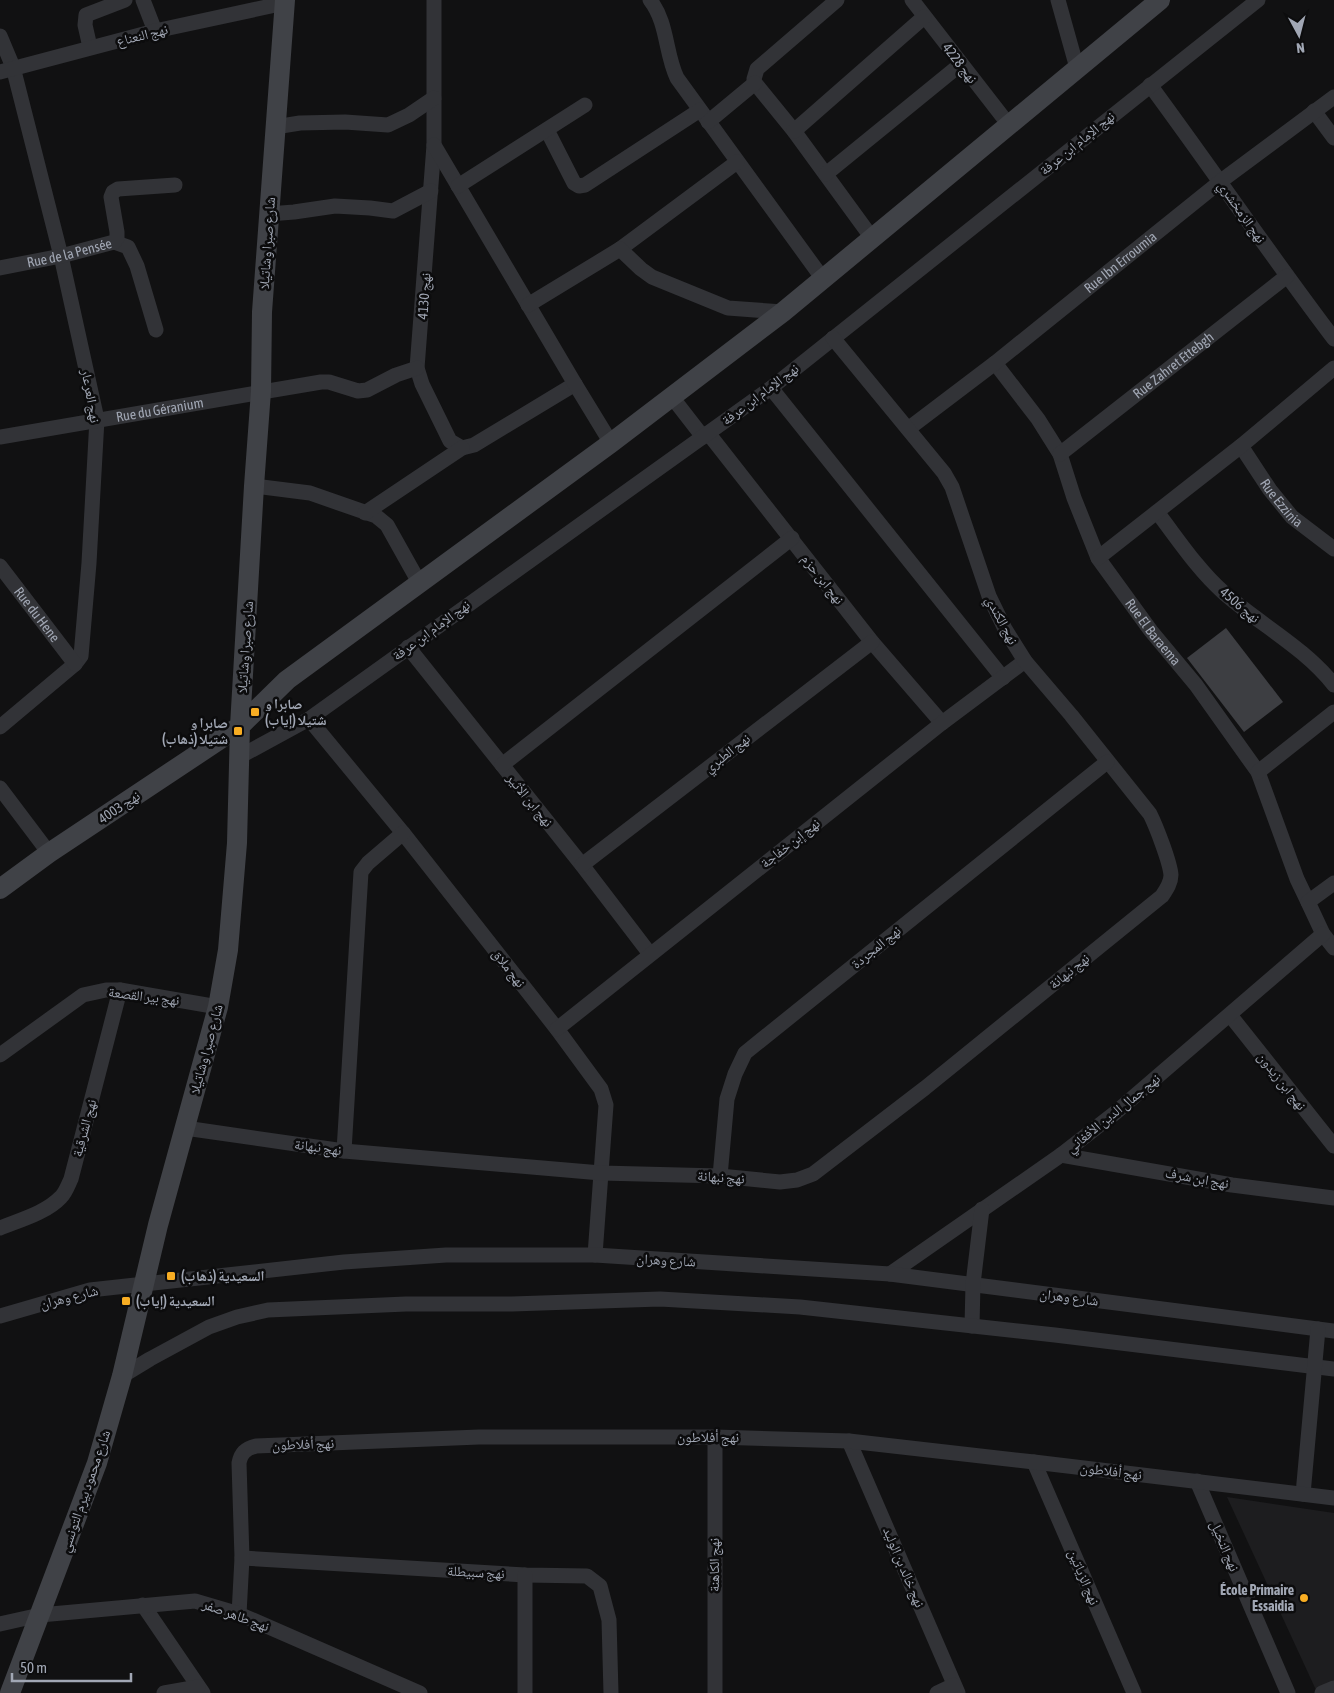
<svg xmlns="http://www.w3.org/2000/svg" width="1334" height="1693" font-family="'Asap Condensed','Noto Naskh Arabic',sans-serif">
<rect width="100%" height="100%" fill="#111112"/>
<path fill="#1d1d1f" d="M1227 1497 1334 1513V1682L1316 1690Z"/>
<path fill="#3d3e42" d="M1226 628 1283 702 1244 732 1187 658Z"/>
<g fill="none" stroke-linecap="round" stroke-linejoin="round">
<g stroke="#323337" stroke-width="15">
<path d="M143 0 155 31"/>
<path d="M434 0V145L417 368 422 384 450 441 462 448 474 445 575 384"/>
<path d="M650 0C668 23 665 53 677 78L823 279"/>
<path d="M837 0 757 69 754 79 755 83 794 131 872 238"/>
<path d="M912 0 1009 125"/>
<path d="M1058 0 1077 68"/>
<path d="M0 36 13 67 61 256 97 419 89 563 81 656 75 664 0 727"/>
<path d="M90 47 85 25 86 15 125 0"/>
<path d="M0 72 155 31 285 3"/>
<path d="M1150 85C1212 169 1271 256 1334 339"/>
<path d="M1314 111 1334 138"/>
<path d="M708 122 755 83"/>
<path d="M275 127 300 123 345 122 388 125 409 115 434 98"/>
<path d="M547 130 574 183 579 186 585 185 700 110"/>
<path d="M794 131 924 17"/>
<path d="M434 145 575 384 611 443"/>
<path d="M826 174 961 64"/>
<path d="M458 186 585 105"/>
<path d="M269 214 294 212 335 206 370 208 393 211 431 191"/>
<path d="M114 242 128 247 137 266 156 330"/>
<path d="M620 249 737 162"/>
<path id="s1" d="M0 268 61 256 114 242 117 238V232L111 197 113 192 118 189 175 185"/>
<path d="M528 305 620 249 641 269 652 277 728 308 783 312"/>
<path id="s2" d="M995 363 1038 419 1060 454 1074 498 1098 558 1151 631 1196 685 1258 772 1297 879 1308 902"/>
<path d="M771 388 1003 678"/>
<path d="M672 397 703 437"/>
<path id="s3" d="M908 429 995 363 1221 181 1334 97"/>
<path d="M708 433 872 642 942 723"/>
<path id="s4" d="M0 437 321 382H329L358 391 367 390 396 375 417 368"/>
<path id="s5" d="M1241 446 1270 490 1292 517 1334 549"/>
<path id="s6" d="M1060 454 1287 276"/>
<path d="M254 486 310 493 376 516 387 525 420 584"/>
<path d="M1157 512C1177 538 1198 570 1223 592 1259 624 1304 647 1334 685"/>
<path d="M365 513 462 448"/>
<path d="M1098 558 1241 446 1334 368"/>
<path id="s7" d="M0 566 75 664"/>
<path d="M408 647 582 865 650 954"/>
<path d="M309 719 403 833 557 1029 601 1089 606 1105 595 1255"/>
<path d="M239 757 309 719 771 388 1258 0"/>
<path d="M502 765 792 538"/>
<path d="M1258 772 1334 712"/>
<path d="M0 788 49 853"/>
<path d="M582 865 872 642"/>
<path d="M1334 883 1308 902 1323 934 1334 948"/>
<path d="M1230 1015 1334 1146"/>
<path d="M557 1029 942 723 1025 661"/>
<path d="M0 1055 83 995 106 990H120L218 1007"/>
<path d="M185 1128 344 1151 601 1173 720 1176 780 1182 797 1180 813 1174 925 1088 1162 896C1166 890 1171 883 1171 875 1170 862 1156 826 1150 814L1071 715 1025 661 1005 629 989 596 952 487 944 473 833 338"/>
<path d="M344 1151 361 872 368 863 403 833"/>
<path d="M1061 1155 1232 1185 1334 1198"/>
<path d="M720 1176 727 1099 735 1074 745 1053 1107 762"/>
<path d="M0 1228C20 1220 46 1213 61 1197 66 1192 68 1185 71 1179L120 990"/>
<path d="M890 1274 1061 1155 1115 1113 1323 934"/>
<path d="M0 1316 90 1290 344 1262 446 1255H595L890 1274 1334 1331"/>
<path d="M972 1326 973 1284 982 1209"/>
<path d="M122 1376 150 1359 209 1327 237 1317 268 1310 406 1304H512L660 1299 800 1307 1055 1335 1334 1369"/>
<path d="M715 1437V1693"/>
<path d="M849 1441 958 1693"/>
<path d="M1034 1462 1134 1693"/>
<path d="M1197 1481 1288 1693"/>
<path d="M1303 1494 1318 1329"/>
<path d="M242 1558 525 1575 587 1576 600 1586 609 1620 611 1693"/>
<path d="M143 1605 203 1693"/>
<path d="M239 1614 242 1558 239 1463C241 1453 245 1449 256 1446L479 1437H715L849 1441 1034 1462 1334 1498"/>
<path d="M0 1624 40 1615 195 1601 239 1614 420 1693"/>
<path d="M164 1693 198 1687"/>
<path d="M525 1693V1575"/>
<path d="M937 1693 954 1685"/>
<path d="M1322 1693 1334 1688"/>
</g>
<path stroke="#404247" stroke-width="20" d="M0 889 49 853 240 726 287 680 611 443 783 312 1160 0
M10 1693 97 1463 122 1376 158 1225 218 1007 228 950 237 843 240 726 254 486 261 391 262 312 285 0"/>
</g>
<g fill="#f8ad23" stroke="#0c0c0d" stroke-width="2">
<rect x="250" y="707" width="10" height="10" rx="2.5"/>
<rect x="233" y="726" width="10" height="10" rx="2.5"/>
<rect x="166" y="1271" width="10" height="10" rx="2.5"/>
<rect x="121" y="1296" width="10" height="10" rx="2.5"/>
<circle cx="1304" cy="1598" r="5"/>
</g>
<g text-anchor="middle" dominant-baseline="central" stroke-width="5" stroke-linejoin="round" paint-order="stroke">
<g font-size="14" fill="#a1a7b4" stroke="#0c0c0d">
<text transform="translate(142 35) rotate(-14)">نهج النعناع</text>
<text transform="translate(960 63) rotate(52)">نهج 4228</text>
<text transform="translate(1077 143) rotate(-39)">نهج الإمام ابن عرفة</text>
<text transform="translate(1242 212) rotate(55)">نهج الزمخشري</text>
<text transform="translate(267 243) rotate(-86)">شارع صبرا وشاتيلا</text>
<text stroke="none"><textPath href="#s1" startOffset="71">Rue de la Pensée</textPath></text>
<text stroke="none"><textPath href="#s3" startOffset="270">Rue Ibn Erroumia</textPath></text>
<text transform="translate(424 296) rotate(-86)">نهج 4130</text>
<text stroke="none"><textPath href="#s6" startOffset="144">Rue Zahret Ettebgh</textPath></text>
<text transform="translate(760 394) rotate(-37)">نهج الإمام ابن عرفة</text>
<text transform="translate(91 396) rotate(80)">نهج العرعار</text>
<text stroke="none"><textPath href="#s4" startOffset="162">Rue du Géranium</textPath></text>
<text stroke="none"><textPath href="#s5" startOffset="70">Rue Ezzinia</textPath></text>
<text transform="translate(823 579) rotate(52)">نهج ابن حزم</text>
<text transform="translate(1240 605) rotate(40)">نهج 4506</text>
<text stroke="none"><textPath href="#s7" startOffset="61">Rue du Hene</textPath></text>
<text transform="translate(1002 620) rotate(62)">نهج الكندي</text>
<text transform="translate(431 630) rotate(-36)">نهج الإمام ابن عرفة</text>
<text stroke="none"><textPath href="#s2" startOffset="315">Rue El Baraema</textPath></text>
<text transform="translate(245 647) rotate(-86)">شارع صبرا وشاتيلا</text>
<text transform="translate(727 753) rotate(-38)">نهج الطبري</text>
<text transform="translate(530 800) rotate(51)">نهج ابن الأثير</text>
<text transform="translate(119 807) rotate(-34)">نهج 4003</text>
<text transform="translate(790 843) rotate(-38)">نهج إبن خفاجة</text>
<text transform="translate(876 947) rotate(-39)">نهج المجردة</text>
<text transform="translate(509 968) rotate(52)">نهج ملاق</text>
<text transform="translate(1069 971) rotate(-39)">نهج نبهانة</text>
<text transform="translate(144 996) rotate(7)">نهج بير القصعة</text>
<text transform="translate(206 1049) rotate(-75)">شارع صبرا وشاتيلا</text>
<text transform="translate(1282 1081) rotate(52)">نهج ابن زيدون</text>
<text transform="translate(1113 1113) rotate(-39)">نهج جمال الدين الأفغاني</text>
<text transform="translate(84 1128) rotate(-75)">نهج الشرقية</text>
<text transform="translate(318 1147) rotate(8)">نهج نبهانة</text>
<text transform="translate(721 1177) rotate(4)">نهج نبهانة</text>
<text transform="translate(1197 1178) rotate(10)">نهج ابن شرف</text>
<text transform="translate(666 1260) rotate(3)">شارع وهران</text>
<text transform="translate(69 1297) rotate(-14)">شارع وهران</text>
<text transform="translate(1069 1297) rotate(7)">شارع وهران</text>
<text x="708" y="1437">نهج أفلاطون</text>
<text transform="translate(303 1444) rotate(-2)">نهج أفلاطون</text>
<text transform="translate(1111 1471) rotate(7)">نهج أفلاطون</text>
<text transform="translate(85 1491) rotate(-71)">شارع محمود بيرم التونسي</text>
<text transform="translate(1225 1546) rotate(67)">نهج النخيل</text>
<text transform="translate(714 1565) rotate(-90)">نهج الكاهنة</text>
<text transform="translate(904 1567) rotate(67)">نهج خالد بن الوليد</text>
<text transform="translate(476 1572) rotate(3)">نهج سبيطلة</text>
<text transform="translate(1084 1577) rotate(67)">نهج الزياتين</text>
<text transform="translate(236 1615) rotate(20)">نهج طاهر صفر</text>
</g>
<g font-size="14" font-weight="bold" fill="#a1a7b4" stroke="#0c0c0d" text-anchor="start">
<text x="265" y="704">صابرا و<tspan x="265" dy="16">شتيلا (إياب)</tspan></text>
<text x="228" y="723" text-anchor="end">صابرا و<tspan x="228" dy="16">شتيلا (ذهاب)</tspan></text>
<text x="181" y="1276">السعيدية (ذهاب)</text>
<text x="136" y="1301">السعيدية (إياب)</text>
<text x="1294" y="1590" text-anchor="end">École Primaire<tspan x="1294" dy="16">Essaidia</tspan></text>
</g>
</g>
<g transform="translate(1299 35) rotate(173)" stroke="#0c0c0d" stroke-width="4" paint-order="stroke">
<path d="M0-4L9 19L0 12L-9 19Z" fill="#a1a7b4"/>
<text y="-8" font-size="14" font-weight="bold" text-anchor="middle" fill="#a1a7b4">N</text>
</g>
<path d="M12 1673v8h119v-8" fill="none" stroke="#a1a7b4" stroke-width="2.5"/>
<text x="20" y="1673" font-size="15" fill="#a1a7b4" stroke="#0c0c0d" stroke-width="4" paint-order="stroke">50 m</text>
</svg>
